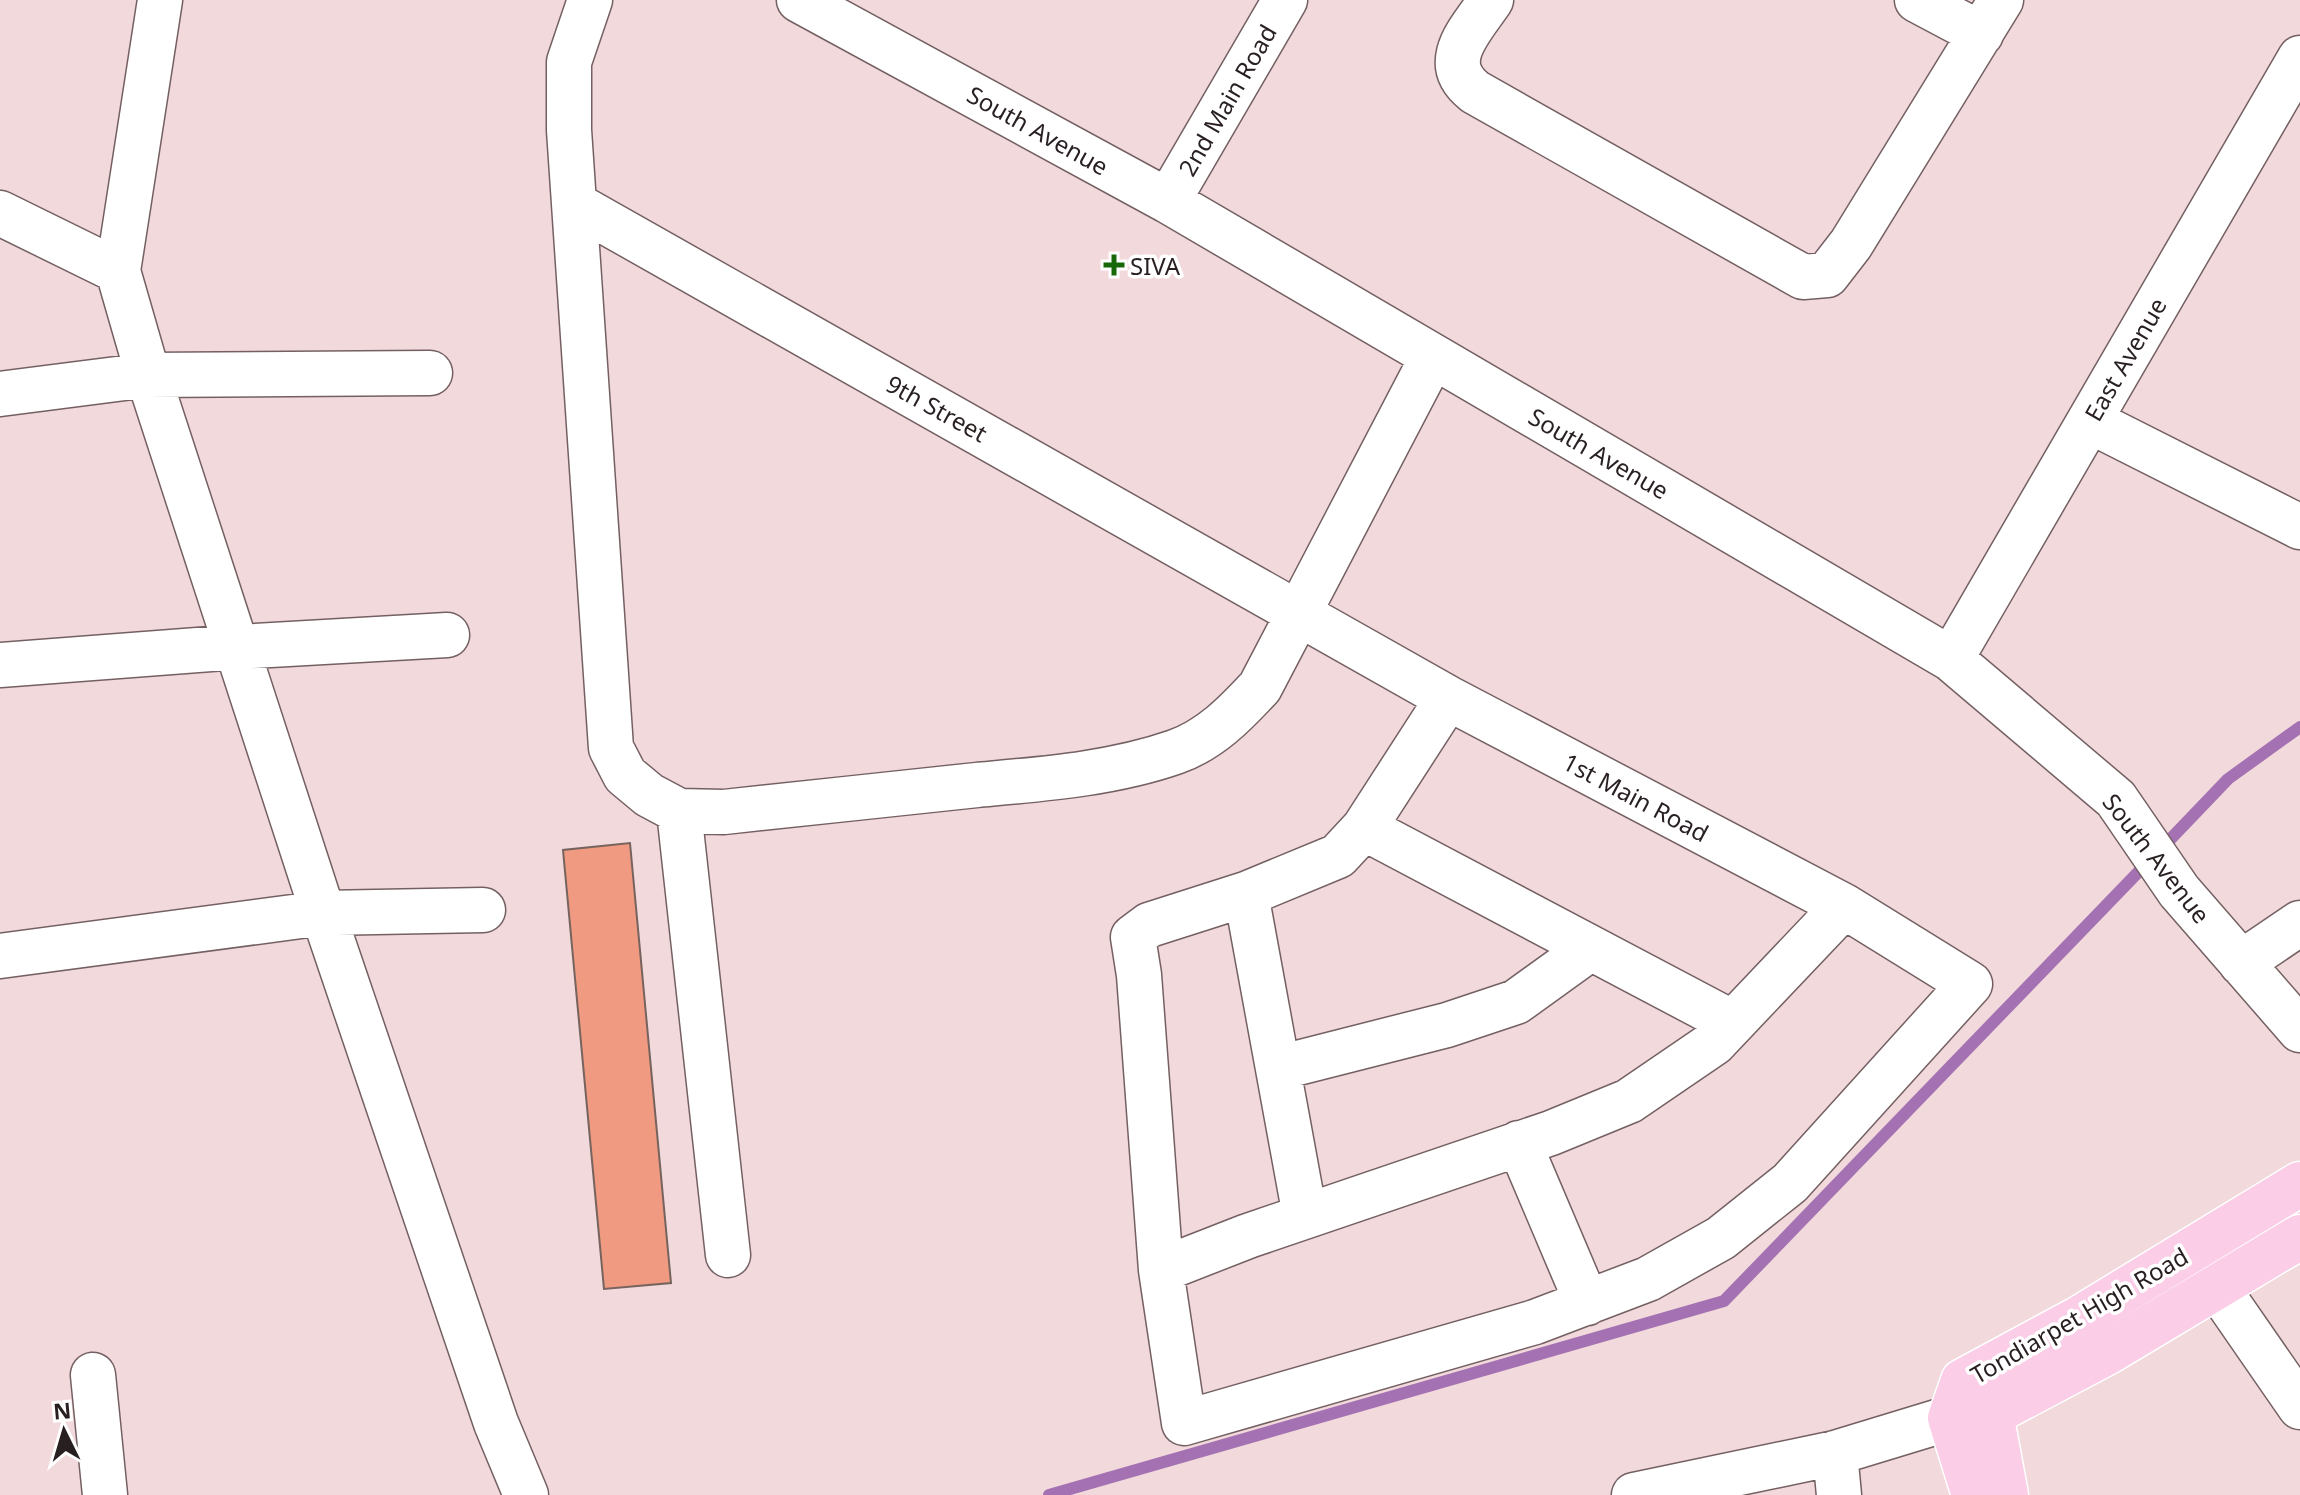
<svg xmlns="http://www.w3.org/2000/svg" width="2300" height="1495" font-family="'Noto Sans',sans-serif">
<rect width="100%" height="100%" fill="#f1d9dc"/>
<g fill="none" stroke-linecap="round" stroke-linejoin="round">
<path stroke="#a472b2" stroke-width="12" d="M2161 849 2228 779 2300 727
M1049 1495 1724 1301 2148 862"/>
</g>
<path fill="#ef9a81" stroke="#76635d" stroke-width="2" d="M630 843 671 1283 604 1289 563 850Z"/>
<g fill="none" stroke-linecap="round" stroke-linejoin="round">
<g stroke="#746062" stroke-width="47">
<path id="minor" d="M160 0 118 271 148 375 323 913 496 1423 526 1495
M590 0 569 62V130L611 748 625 775 649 795 679 811 724 812C808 803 893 794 977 785 1042 779 1112 774 1175 752 1210 740 1236 713 1260 687L1433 356
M799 0 1168 201 1951 659 2116 799 2179 891 2300 1030
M1491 0C1471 30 1437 62 1475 92L1803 277 1827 275 1851 244 2001 0
M1917 0 1981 34
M1168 201 1285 0
M574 204 1448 698 1844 906 1970 984 1790 1183 1721 1238 1648 1279 1535 1322 1184 1423 1161 1270 1139 975 1133 937 1149 925 1246 894 1338 856 1364 828 1448 698
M0 213 118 271
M0 394 148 375 430 373
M2090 421 2300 527
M1951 659 2300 58
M0 665 237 647 447 635
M679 811 728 1255
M1364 828 1733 1023
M1246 894 1305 1216
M0 956 323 913 483 910
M2241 963 2300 923
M1278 1068 1447 1025 1516 1002 1591 948
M1519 1143 1587 1303
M1161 1270 1248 1236 1551 1133 1629 1101 1714 1043 1844 906
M2217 1287 2300 1407
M93 1375 105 1495
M1835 1453 1839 1495
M1634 1495 1835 1453 1950 1418"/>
</g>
<g stroke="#fff" stroke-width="47">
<path id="major" d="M1974 1495 1950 1418 1963 1381 2078 1319 2300 1184
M2006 1495 1991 1414 2108 1352 2300 1237"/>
</g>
<use href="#minor" stroke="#fff" stroke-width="44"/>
<use href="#major" stroke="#fbcde6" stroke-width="44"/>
</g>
<path fill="#176808" stroke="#fff" stroke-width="3" d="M1110 253h8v8h8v8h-8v8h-8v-8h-8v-8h8z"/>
<g text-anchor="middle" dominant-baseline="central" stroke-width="7" stroke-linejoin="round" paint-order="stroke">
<g font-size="24" fill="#281f20" stroke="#fff">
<text transform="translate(1227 100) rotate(-60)">2nd Main Road</text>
<text transform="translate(1038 130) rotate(29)">South Avenue</text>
<text transform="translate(2125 359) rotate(-60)">East Avenue</text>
<text transform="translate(937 408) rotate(29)">9th Street</text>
<text transform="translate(1599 453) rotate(30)">South Avenue</text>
<text transform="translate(1636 797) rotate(28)">1st Main Road</text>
<text transform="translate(2157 858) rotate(52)">South Avenue</text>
<text transform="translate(2079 1315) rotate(-30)">Tondiarpet High Road</text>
</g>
<g font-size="24" fill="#281f20" stroke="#fff" text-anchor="start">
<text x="1130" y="265">SIVA</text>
</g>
</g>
<g transform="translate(64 1431) rotate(355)" stroke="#ffffff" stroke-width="6" paint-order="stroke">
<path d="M0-6L14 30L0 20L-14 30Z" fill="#281f20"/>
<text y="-12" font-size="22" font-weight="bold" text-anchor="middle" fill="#281f20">N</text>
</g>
</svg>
